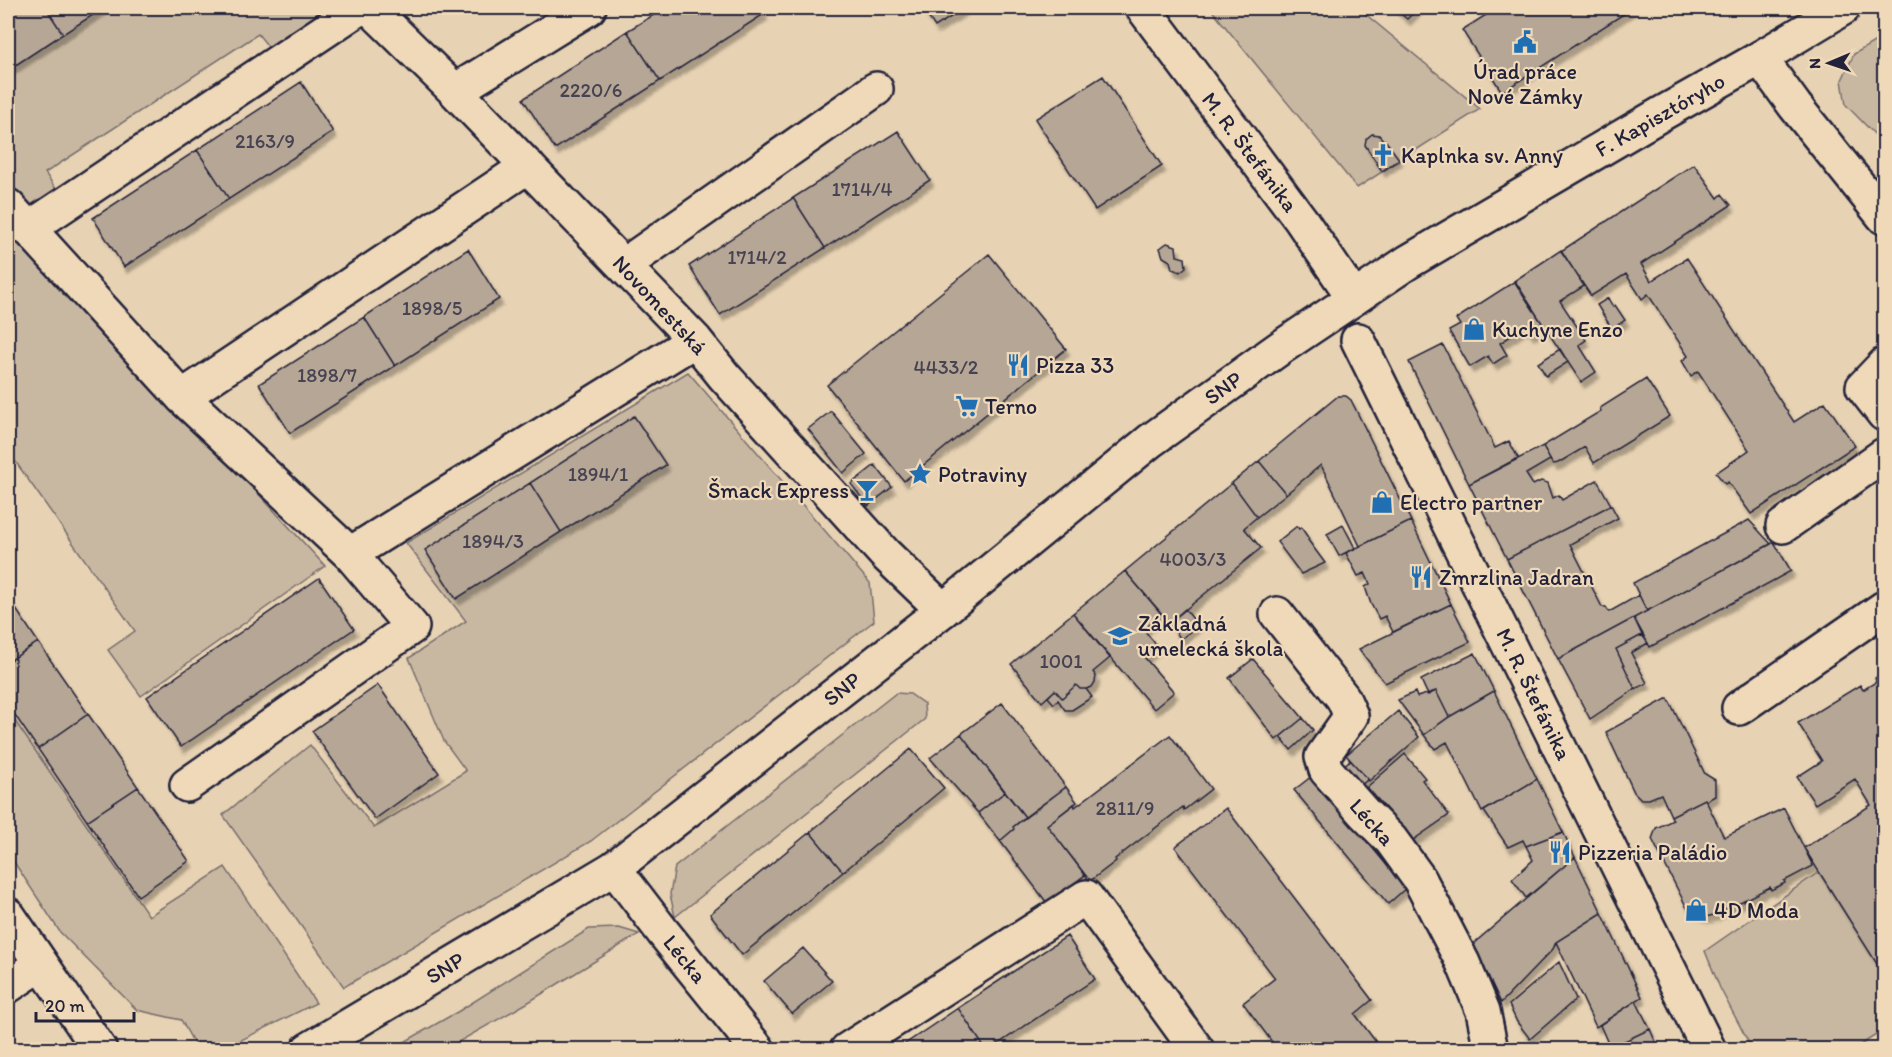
<svg xmlns="http://www.w3.org/2000/svg" width="1892" height="1057" font-family="Itim,sans-serif">
<defs>
<filter id="shadow"><feDropShadow dx="3.5" dy="6" stdDeviation="1.5" flood-color="#0004"/></filter>
</defs>
<rect width="100%" height="100%" fill="#e7d2b3"/>
<filter id="ink" filterUnits="userSpaceOnUse"><feTurbulence type="fractalNoise" baseFrequency=".0167" numOctaves="2"/><feDisplacementMap in="SourceGraphic" scale="12" xChannelSelector="R" yChannelSelector="G"/><feConvolveMatrix kernelMatrix="1 2 1 2 8 2 1 2 1" color-interpolation-filters="sRGB"/></filter>
<g filter="url(#ink)">
<path fill="#c9b8a1" stroke="#766d6e" stroke-width="1.5" d="M8 8H327L270 49 258 34 45 173 61 196 28 214 8 191Z
M1210 8H1358L1480 109 1357 188Z
M1884 36V144L1846 105 1842 80 1854 54Z
M8 222 325 566 141 696 108 650 135 631 8 451Z
M688 372 870 583 874 621 591 841 344 987 223 815 310 745 374 828 466 771 444 741 409 658 466 621 406 543Z
M896 693 910 694 924 704 925 719 675 917 670 894 675 867Z
M8 711 149 916 225 867 316 1003 223 1049H197L181 1020 137 1010 60 932 8 853Z
M1819 872 1884 974V1030L1854 1049H1752L1720 988 1705 951Z
M619 928 639 934 527 1003 446 1049H392L459 1011 589 929Z"/>
<path fill="#b6a695" stroke="#22223b" stroke-width="1.5" filter="url(#shadow)" d="M8 8H46L63 34 8 70Z
M46 8H104L63 34Z
M665 8H760L764 14 660 81 627 31Z
M922 8H965L935 27Z
M1394 8H1418L1407 19Z
M1497 8H1633L1502 92 1462 30Z
M627 31 660 81 555 149 523 99Z
M1103 76 1162 166 1095 210 1035 119Z
M301 82 333 132 229 199 197 150Z
M898 131 930 180 825 248 793 198Z
M1372 134 1379 135 1384 141 1385 140 1399 159 1382 171 1365 145 1366 139Z
M197 150 229 199 124 267 93 218Z
M1694 164 1718 198 1722 194 1731 205 1641 264 1651 281 1687 258 1794 422 1825 402 1855 446 1751 514 1728 482 1725 484 1716 473 1749 450 1698 371 1691 376 1682 361 1688 356 1648 294 1642 299 1626 274 1591 296 1561 251Z
M793 198 825 248 720 315 689 266Z
M1167 243 1176 246 1177 256 1185 258 1186 267 1180 272 1172 269 1170 261 1163 257 1160 248Z
M468 249 499 299 395 366 364 317Z
M1561 250 1584 286 1560 301 1586 340 1579 345 1596 372 1581 382 1514 281Z
M989 254 1066 349 904 481 827 385Z
M1515 281 1544 326 1531 334 1526 326 1500 343 1507 355 1493 364 1488 356 1470 367 1449 331 1460 325 1456 319Z
M1608 298 1613 307 1615 305 1625 320 1612 329 1597 305Z
M364 317 395 366 290 433 259 384Z
M1443 345 1495 448 1509 441 1518 458 1469 484 1409 362Z
M1560 349 1568 362 1546 376 1538 363Z
M1646 379 1670 416 1594 463 1585 447 1558 463 1554 464 1552 462 1543 446 1601 411 1600 408Z
M1338 396H1346L1351 400 1411 521 1360 546 1321 465 1286 494 1259 461Z
M831 411 866 454 843 473 808 429Z
M634 416 666 465 561 532 530 483Z
M1543 446 1550 460 1526 474 1533 485 1541 481 1548 483 1553 498 1559 495 1562 500 1597 480 1611 505 1507 559 1469 484Z
M1259 461 1286 494 1257 517 1232 483Z
M875 465 892 487 868 506 851 484Z
M530 483 561 532 456 599 425 550Z
M1232 483 1257 517 1244 528 1261 548 1169 623 1125 571Z
M1611 505 1618 518 1570 544 1602 607H1606L1609 612 1639 595 1647 611 1558 659 1507 559Z
M1749 520 1771 544 1647 611 1633 583Z
M1411 521 1451 604 1393 632 1385 616 1379 619 1371 604 1365 587 1370 584 1365 573 1358 576 1346 553Z
M1343 525 1355 548 1339 556 1327 534Z
M1297 526 1299 529 1301 527 1309 539 1308 540 1325 563 1301 574 1277 542Z
M1774 542 1791 571 1650 647 1634 618Z
M1125 571 1162 614 1144 630 1158 647 1145 658 1174 692 1154 709 1073 613Z
M319 578 354 629 181 747 147 697Z
M8 597 38 642 8 662Z
M1451 604 1470 642 1385 683 1359 649Z
M1185 609 1198 625 1181 639 1169 623Z
M1073 613 1110 658 1093 672 1096 676 1095 682 1092 687 1086 689H1080L1076 685 1062 698 1055 690 1042 702 1011 664Z
M1634 618 1642 635 1616 649 1635 689 1590 719 1558 659Z
M1642 635 1648 643 1631 653 1647 683 1635 689 1616 649Z
M38 642 88 714 38 749 8 705V662Z
M1475 653 1494 691 1449 717 1436 691 1428 695 1421 680Z
M1253 659 1303 718 1276 740 1229 678Z
M1884 672V975L1804 848 1871 805 1855 779 1815 804 1797 777 1822 761 1798 723 1860 685 1863 690 1876 682 1875 678Z
M378 685 439 773 375 819 312 731Z
M1076 685 1080 689H1086L1092 697 1072 710H1065L1058 700 1054 704 1048 697 1055 690 1062 698Z
M1436 691 1449 717 1424 735 1398 700 1415 692 1417 697Z
M1494 691 1537 779 1482 812 1447 742 1435 749 1424 735 1449 717Z
M1668 698 1705 774 1715 780V796L1706 801 1705 799 1671 816 1661 794 1649 799H1641L1634 792 1606 732Z
M1002 703 1066 787 1025 817 961 734Z
M1398 711 1419 737 1369 781 1346 755Z
M88 714 138 787 87 821 38 749Z
M1303 718 1313 730 1291 750 1280 737Z
M961 734 1005 792 978 813 930 758Z
M1170 735 1211 789 1184 810 1183 807 1115 859 1116 861 1090 881 1047 825 1074 804 1075 807Z
M911 749 944 788 843 872 810 832Z
M1405 754 1425 778 1422 780 1449 815 1413 840 1367 787Z
M1350 760 1368 779 1355 791 1338 771Z
M1312 776 1406 888 1388 904 1294 790Z
M1537 779 1563 832 1526 846 1523 840 1508 847 1484 811Z
M138 787 189 861 138 896 87 821Z
M1066 787 1077 802 1047 825 1085 875 1047 903 1000 841 1014 829 1013 827Z
M1005 792 1025 817 1013 827 1014 829 1000 841 978 813Z
M1705 799 1724 837 1784 808 1813 866 1784 881 1785 883 1771 890 1770 887 1714 915 1705 917 1688 910 1652 839 1656 828 1673 820 1671 816Z
M1226 808 1372 1000 1355 1014 1382 1050H1278L1243 1003 1275 978 1175 847Z
M810 832 843 872 742 955 710 914Z
M1563 832 1575 857 1526 898 1512 879 1533 860 1526 846Z
M1575 857 1602 913 1556 942 1553 949 1501 1003 1473 944Z
M1602 913 1642 997 1596 1027 1556 942Z
M1067 936 1095 979 989 1050H986L958 1008Z
M803 948 832 981 792 1014 764 981Z
M1559 962 1576 999 1530 1039 1517 1022 1509 1005Z
M1636 1001 1650 1029 1610 1048 1600 1025Z
M958 1008 986 1050H896Z
M1650 1029 1659 1050H1611L1610 1048Z"/>
<g fill="none" stroke-linecap="round" stroke-linejoin="round">
<g stroke="#22223b" stroke-width="38">
<path id="minor" d="M370 8 455 91 695 340 724 376 885 554 943 610
M1143 8 1301 220 1354 298
M1760 58 1795 106 1884 217
M455 91 589 8
M8 206 182 397 350 554 412 627 187 785
M28 229 359 8
M624 265 876 89
M1358 340 1709 1050
M1884 365 1863 387 1884 414
M182 397 528 166
M1783 526 1884 455
M350 554 695 340
M1277 614 1343 698 1351 716 1322 757 1326 770 1364 813 1391 840 1420 880 1463 963 1483 1011 1491 1050
M1739 708 1884 608
M614 868 663 932 758 1050
M8 915 100 1050
M8 986 41 964
M847 1050 1086 897 1197 1050"/>
</g>
<g stroke="#22223b" stroke-width="38">
<path id="major" d="M308 1050 614 868 943 610 1150 441 1280 348 1408 262 1661 114 1760 58 1843 8"/>
</g>
<use href="#minor" stroke="#efd9b8" stroke-width="33"/>
<use href="#major" stroke="#efd9b8" stroke-width="33"/>
</g>
</g>
<defs>
<g id="civic-bare" transform="scale(1.8)"><path d="M-.6-6.5H3V-4.5H.6V-3L4-1V1h2V6H-6V1h2V-1L-.6-3ZM-1.2 2.5V6h2.4V2.5Z" fill="#1f6fb2" stroke="#efd9b8" stroke-width="2.5" paint-order="stroke"/></g>
<g id="church-bare" transform="scale(1.8)"><path d="M-1.2-6h2.4v3.5h3.3v2.4h-3.3V6h-2.4V-.1h-3.3v-2.4h3.3Z" fill="#1f6fb2" stroke="#efd9b8" stroke-width="2.5" paint-order="stroke"/></g>
<g id="shop-bare" transform="scale(1.8)"><path d="M-5-2.5h2.3a2.7 3.5 0 0 1 5.4 0H5L5.5 6h-11ZM-1.5-2.5h3a1.5 2.3 0 0 0-3 0Z" fill="#1f6fb2" stroke="#efd9b8" stroke-width="2.5" paint-order="stroke"/></g>
<g id="restaurant-bare" transform="scale(1.8)"><path d="M-5-6h1v4h1v-4h1v4h1v-4h1v5L-1.5 .5V6h-2V.5L-5-1ZM5-6V6H3V1.5H1.5Q1.5-4 5-6Z" fill="#1f6fb2" stroke="#efd9b8" stroke-width="2.5" paint-order="stroke"/></g>
<g id="supermarket-bare" transform="scale(1.8)"><path d="M-6-5.5h2.5l.6 2H6L4.5 2H-2.5L-4.4-4H-6ZM-1.5 3.2a1.3 1.3 0 1 0 .1 0ZM3 3.2a1.3 1.3 0 1 0 .1 0Z" fill="#1f6fb2" stroke="#efd9b8" stroke-width="2.5" paint-order="stroke"/></g>
<g id="sight-bare" transform="scale(1.8)"><path d="M0-6L1.8-2.2L6-1.7L2.9 1.2L3.7 5.4L0 3.3L-3.7 5.4L-2.9 1.2L-6-1.7L-1.8-2.2Z" fill="#1f6fb2" stroke="#efd9b8" stroke-width="2.5" paint-order="stroke"/></g>
<g id="bar-bare" transform="scale(1.8)"><path d="M-6-5H6L.8 .8V4.5H3.5V6h-7V4.5H-.8V.8Z" fill="#1f6fb2" stroke="#efd9b8" stroke-width="2.5" paint-order="stroke"/></g>
<g id="school-bare" transform="scale(1.8)"><path d="M0-5L7-2L0 1L-7-2ZM-4 1L0 2.5L4 1V4Q0 6-4 4Z" fill="#1f6fb2" stroke="#efd9b8" stroke-width="2.5" paint-order="stroke"/></g>
</defs>
<g fill-rule="evenodd">
<use href="#civic-bare" x="1525" y="42"/>
<use href="#church-bare" x="1383" y="155"/>
<use href="#shop-bare" x="1474" y="329"/>
<use href="#restaurant-bare" x="1018" y="365"/>
<use href="#supermarket-bare" x="967" y="406"/>
<use href="#sight-bare" x="920" y="474"/>
<use href="#bar-bare" x="867" y="490"/>
<use href="#shop-bare" x="1382" y="502"/>
<use href="#restaurant-bare" x="1421" y="577"/>
<use href="#school-bare" x="1120" y="636"/>
<use href="#restaurant-bare" x="1560" y="852"/>
<use href="#shop-bare" x="1696" y="910"/>
</g>
<g text-anchor="middle" dominant-baseline="central" stroke-width="4.5" stroke-linejoin="round" paint-order="stroke">
<g font-size="20" fill="#474352">
<text x="591" y="90">2220/6</text>
<text x="265" y="141">2163/9</text>
<text x="862" y="189">1714/4</text>
<text x="757" y="257">1714/2</text>
<text x="432" y="308">1898/5</text>
<text x="946" y="367">4433/2</text>
<text x="327" y="375">1898/7</text>
<text x="598" y="474">1894/1</text>
<text x="493" y="541">1894/3</text>
<text x="1193" y="559">4003/3</text>
<text x="1061" y="661">1001</text>
<text x="1125" y="808">2811/9</text>
</g>
<g font-size="22" fill="#22223b" stroke="#efd9b8" text-anchor="start">
<text x="1525" y="71" text-anchor="middle">Úrad práce<tspan x="1525" dy="25">Nové Zámky</tspan></text>
<text x="1401" y="155">Kaplnka sv. Anny</text>
<text x="1492" y="329">Kuchyne Enzo</text>
<text x="1036" y="365">Pizza 33</text>
<text x="985" y="406">Terno</text>
<text x="938" y="474">Potraviny</text>
<text x="849" y="490" text-anchor="end">Šmack Express</text>
<text x="1400" y="502">Electro partner</text>
<text x="1439" y="577">Zmrzlina Jadran</text>
<text x="1138" y="623">Základná<tspan x="1138" dy="25">umelecká škola</tspan></text>
<text x="1578" y="852">Pizzeria Paládio</text>
<text x="1714" y="910">4D Moda</text>
</g>
<g font-size="22" fill="#22223b" stroke="#efd9b8">
<text transform="translate(1660 115) rotate(-30)">F. Kapisztóryho</text>
<text transform="translate(1250 152) rotate(53)">M. R. Štefánika</text>
<text transform="translate(660 305) rotate(47)">Novomestská</text>
<text transform="translate(1223 388) rotate(-35)">SNP</text>
<text transform="translate(842 689) rotate(-38)">SNP</text>
<text transform="translate(1534 694) rotate(64)">M. R. Štefánika</text>
<text transform="translate(1372 822) rotate(48)">Lécka</text>
<text transform="translate(685 959) rotate(51)">Lécka</text>
<text transform="translate(445 968) rotate(-31)">SNP</text>
</g>
</g>
<rect width="1892" height="1057" fill="none" stroke="#efd9b8" stroke-width="30"/>
<rect x="15" y="15" width="1862" height="1027" fill="none" stroke="#22223b" stroke-width="2" filter="url(#ink)"/>
<g transform="translate(1829 63) rotate(268)" stroke="#efd9b8" stroke-width="4.5" paint-order="stroke">
<path d="M0-4.5L10 22L0 15L-10 22Z" fill="#22223b"/>
<text y="-9" font-size="16" font-weight="bold" text-anchor="middle" fill="#22223b">N</text>
</g>
<path d="M36 1012v9h98v-9" fill="none" stroke="#22223b" stroke-width="3"/>
<text x="45" y="1012" font-size="18" fill="#22223b" stroke="#efd9b8" stroke-width="4.5" paint-order="stroke">20 m</text>
</svg>
